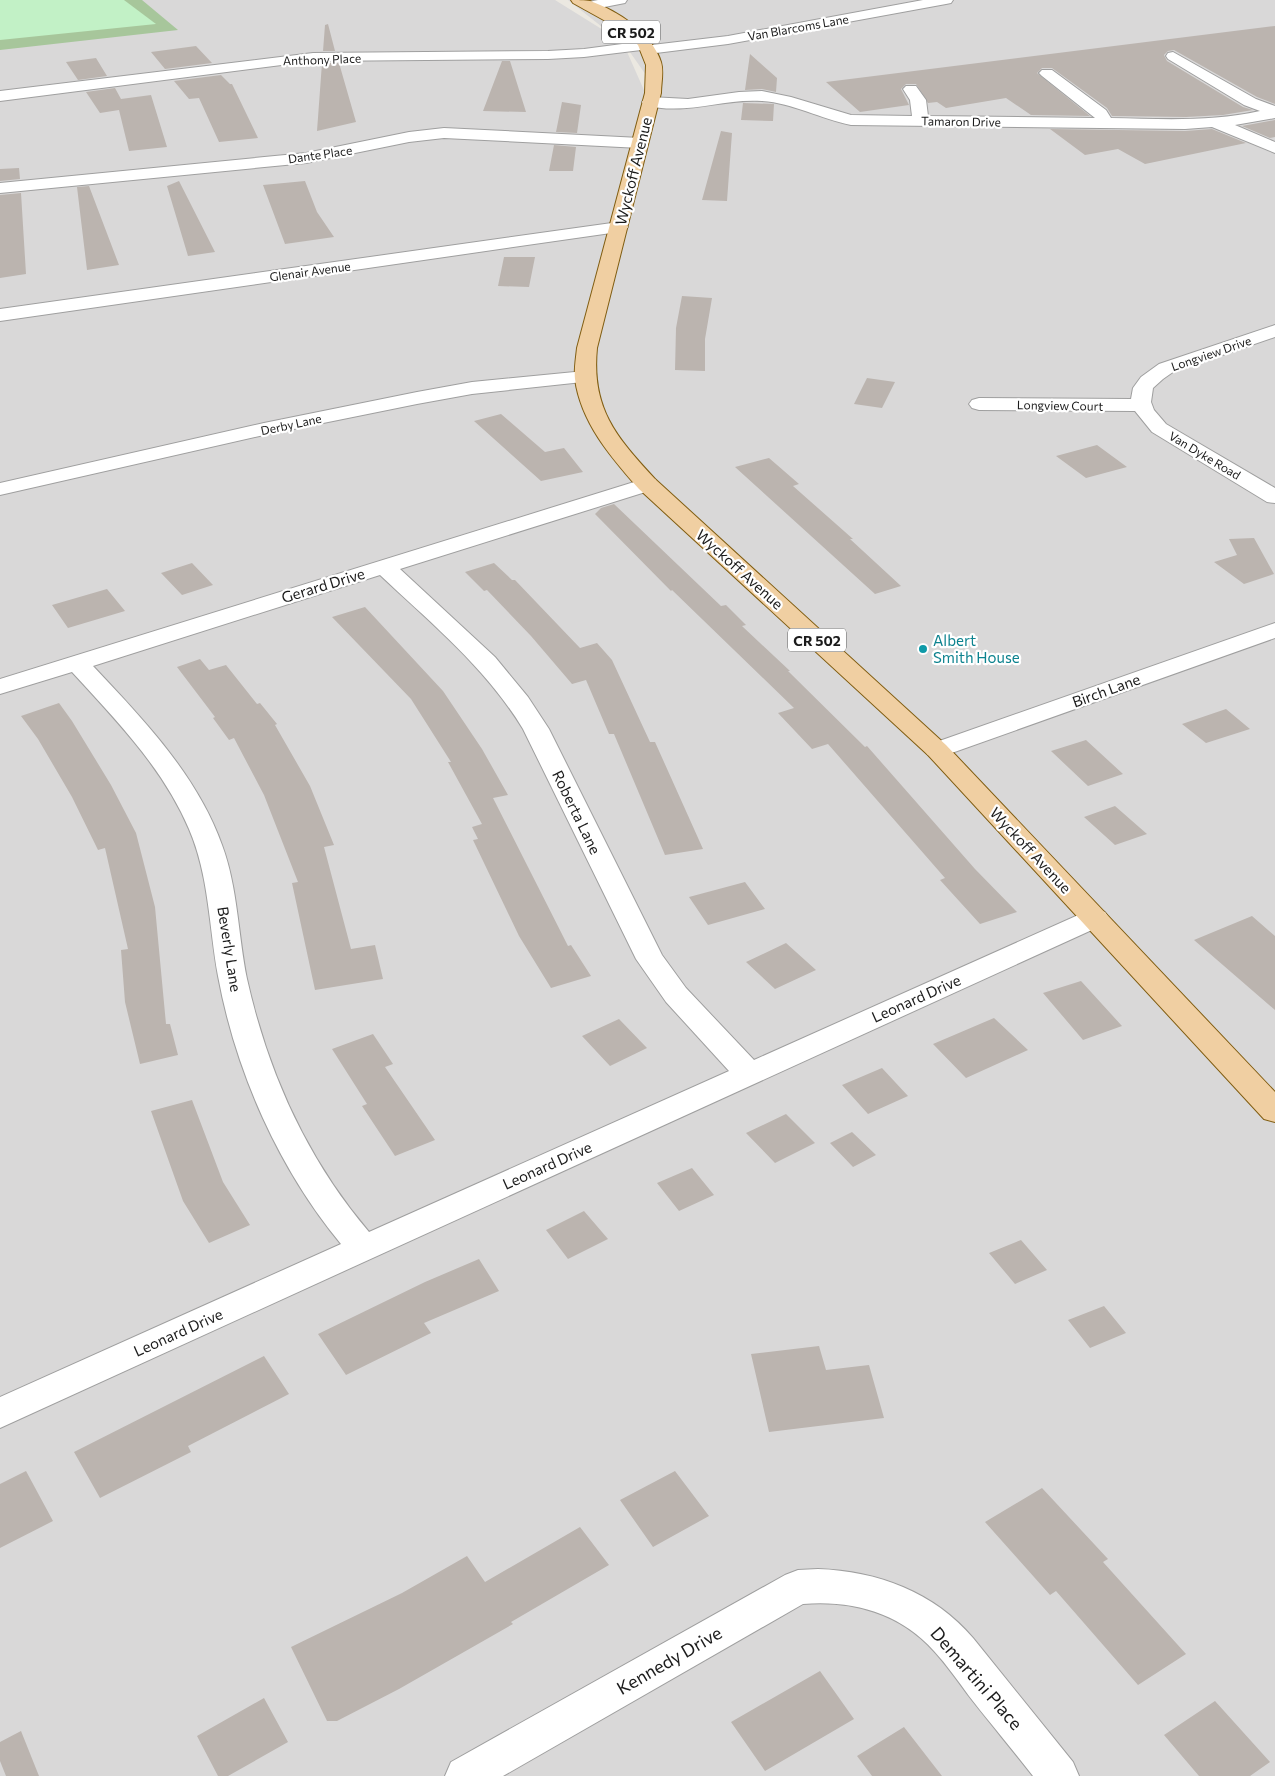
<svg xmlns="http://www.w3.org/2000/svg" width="1275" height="1776" font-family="Commissioner,sans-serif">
<rect width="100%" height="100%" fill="#ebe8e1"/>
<path fill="#d9d8d8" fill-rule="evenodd" d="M124 0H555L616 38 568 0H1275V1776H0V40ZM624 45H625L660 95 647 97Z"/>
<path fill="#a7c69b" d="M0 0H142L178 30 0 50Z"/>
<path fill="#c2f1c6" d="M0 0H124L156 24 0 40Z"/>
<path fill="#bbb4af" d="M328 24 335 51H323L325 25Z
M1275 26V104L1257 97 1174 50 1168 51 1164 55 1167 61 1243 107 1253 110 1223 115 1186 117 1112 116 1107 108 1052 68H1042L1037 73 1090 116 1031 115 1006 98 946 108 937 102 928 103 916 84H906L901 89 909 105 860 112 826 82Z
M196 46 212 63 165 69 151 52Z
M750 54 777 78 776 92 762 89 745 90Z
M96 58 107 76 78 80 66 62Z
M502 61H510L526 112 483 111Z
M322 63H339L356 122 317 131Z
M221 75 230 84H232L258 138 219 142 199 98 189 99 174 81Z
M115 88 121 99 151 95 167 147 129 151 119 110 100 113 86 92Z
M562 102 581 105 577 133 556 132Z
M743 103 774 104 773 121 741 120Z
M1275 120V137L1270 138 1242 126Z
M1050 129 1185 131 1212 129 1246 143 1145 164 1118 149 1085 155Z
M721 131 732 133 727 201 702 200Z
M554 145 576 147 573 171H549Z
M19 168 20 179 0 181V169Z
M179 181 215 252 188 256 167 186Z
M305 181 317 212 334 237 285 244 263 185Z
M89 186 119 265 87 270 77 187Z
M21 193 26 274 0 278V195Z
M504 257H535L529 287 498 286Z
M682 296 712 298 705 339V371L675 370 676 328Z
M867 378 895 382 882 408 854 404Z
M501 414 545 452 564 448 583 472 541 481 474 421Z
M1097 445 1127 467 1086 478 1056 456Z
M769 458 799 484 793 486 853 539H850L901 586 875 594 735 467Z
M614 504 721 606 726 605 746 625 742 626 790 671H788L865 747 867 746 975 869 1017 912 980 924 940 880 945 878 828 744 812 749 778 713 794 708 672 590 671 591 595 514 601 508Z
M1254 538 1274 574 1244 584 1214 562 1237 555 1229 539Z
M192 563 213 585 182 595 161 573Z
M494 563 512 580H515L580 648 597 643 612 660 650 742H655L703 849 665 855 614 734H609L586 680 572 684 531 636 487 590 484 591 465 572Z
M107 589 125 611 68 628 52 605Z
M365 607 443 691 482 749 508 795 493 798 568 946 571 945 591 976 551 988 519 936 473 840 478 839 472 827 482 824 448 762H451L411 699 332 617Z
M200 659 209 670 226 665 257 704 260 703 277 724 275 725 310 786 334 845 324 847 351 949 375 945 383 979 315 990 292 883 298 882 264 795 234 738 229 740 213 718 215 717 177 667Z
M59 703 72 721 111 785 136 833 155 907 166 1024H170L178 1055 140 1064 125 1002 121 950 128 949 105 848 98 850 72 797 38 739 21 716Z
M1226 709 1250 729 1206 743 1182 724Z
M1086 740 1123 774 1088 786 1051 751Z
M1115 806 1147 834 1115 845 1084 817Z
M745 882 765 909 708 925 689 897Z
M1252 916 1275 936V1010L1194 940Z
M786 943 816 970 775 989 746 962Z
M1081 981 1122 1026 1083 1040 1043 993Z
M994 1018 1028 1050 966 1078 933 1044Z
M619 1019 647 1048 610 1066 582 1036Z
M373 1034 393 1064 385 1067 435 1140 395 1156 362 1106 367 1104 332 1049Z
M882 1068 908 1096 868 1114 842 1085Z
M192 1100 223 1182 250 1225 209 1243 183 1201 151 1111Z
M786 1114 815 1143 775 1163 746 1133Z
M852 1132 876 1155 853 1167 830 1143Z
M692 1168 714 1195 679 1211 657 1183Z
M584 1211 608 1239 568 1259 546 1230Z
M1021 1240 1047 1270 1015 1284 989 1253Z
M479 1259 499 1291 424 1323 431 1333 346 1375 318 1334 425 1282Z
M1104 1306 1126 1333 1090 1348 1068 1320Z
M819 1346 826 1370 869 1365 884 1418 769 1432 751 1354Z
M264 1356 289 1394 188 1446 191 1452 100 1498 74 1452Z
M26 1471 53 1521 0 1548V1484Z
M675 1471 709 1516 653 1547 620 1500Z
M1042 1488 1108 1559 1103 1562 1186 1654 1138 1685 1056 1591 1050 1595 985 1522Z
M580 1527 609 1565 511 1622 513 1624 399 1689 337 1721H327L291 1647 402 1593 467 1556 485 1582Z
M820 1671 854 1719 765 1771 731 1722Z
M264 1698 288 1742 228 1776H218L197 1736Z
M1215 1701 1270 1762 1250 1776H1199L1164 1735Z
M904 1727 942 1776H872L857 1756Z
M21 1731 39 1776H6L0 1761V1742Z"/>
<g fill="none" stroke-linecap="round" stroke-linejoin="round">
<g stroke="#9f9f9f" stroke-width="2">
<path id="minor" d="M598 0H627L625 3 589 10 584 9 582 6 584 3Z
M923 0H953L951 3 946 4 728 44 648 54 643 53 641 50 584 57 548 59 313 61 0 101V91L313 53 548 51 584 49 645 41 650 42 652 45 728 36Z
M1173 52 1256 99 1275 106V118L1235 125 1275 142V153L1212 127 1185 129 851 125C821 119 793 103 762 101 722 98 687 116 644 105L642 102 644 99 650 97 688 99 739 92 762 91 791 97 851 115 912 116 910 100 903 89 906 86H916L926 100 928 116 1095 118 1042 76 1039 73 1042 70H1052L1106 110 1111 118C1161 119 1211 122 1260 111L1244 105 1168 59 1166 56 1168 53Z
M444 128 640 138 646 140 648 143 646 146 640 148 444 138 409 142 306 163 0 193V183L306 153 409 132Z
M619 222 625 223 628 227 625 231 0 321V309Z
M1275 325V337L1173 372 1163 379 1153 388 1151 402 1154 410 1166 424 1275 488V503L1267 502 1152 432 1135 411 979 410 972 408 969 404 972 400 979 398 1131 399 1133 388 1141 377 1159 364Z
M585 371 592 373 595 377 592 381 472 394 417 404 264 435 0 495V483L264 423 417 392 472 382Z
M647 478 655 479 658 484 655 489 400 569 495 657 528 697 549 729 662 955 686 988 754 1060 1085 912 1095 909 1105 912 1109 918 1105 924 0 1428V1397L341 1244C279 1169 236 1073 218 976 209 927 209 875 189 829 163 768 116 720 72 672L0 694V679ZM380 575C432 624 486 668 523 729L636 959 666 1002 729 1071 369 1232C307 1159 268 1073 247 979 238 935 238 888 222 845 197 775 143 719 93 666Z
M1275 623V638L946 755 937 758 928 755 924 750 928 745Z
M818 1569C877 1571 934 1592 973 1638L1073 1762 1079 1776H1033C1012 1749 990 1723 969 1696 958 1681 947 1665 934 1651 900 1613 853 1600 803 1604L503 1776H445L451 1762 785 1575 798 1570Z"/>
</g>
<g stroke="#805d11" stroke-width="2">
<path id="major" d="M571 0C577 0 585 0 590 1 618 11 652 33 661 62 664 72 661 83 661 93L597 348C591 408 616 437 655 479L946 745 1275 1092V1122L1264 1119 928 755 639 489C611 457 581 423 575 379 574 369 576 358 577 348L645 93 646 65 638 45 618 28 573 3Z"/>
</g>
<use href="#minor" fill="#fff" fill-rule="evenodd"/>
<use href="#major" fill="#f0cfa2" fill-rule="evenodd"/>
</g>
<circle fill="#0f9aa8" stroke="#fff" stroke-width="2" cx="923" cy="649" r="5"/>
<g text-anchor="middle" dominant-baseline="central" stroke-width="4.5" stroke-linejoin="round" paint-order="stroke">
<g font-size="12" fill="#1b1b1b" stroke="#fff">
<text transform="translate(798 27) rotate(-10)">Van Blarcoms Lane</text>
<text transform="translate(322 59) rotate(-2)">Anthony Place</text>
<text transform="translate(961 121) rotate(1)">Tamaron Drive</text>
<text transform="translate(320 154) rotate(-8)">Dante Place</text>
<text transform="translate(310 271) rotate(-8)">Glenair Avenue</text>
<text transform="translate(1211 353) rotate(-19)">Longview Drive</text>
<text transform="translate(1060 405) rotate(1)">Longview Court</text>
<text transform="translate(291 424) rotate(-12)">Derby Lane</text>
<text transform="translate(1205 455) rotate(31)">Van Dyke Road</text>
</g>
<g fill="#fff" stroke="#5f5f5f" stroke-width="1">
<rect x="602" y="20.5" width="58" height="23" rx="4"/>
<rect x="788" y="628.5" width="58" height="23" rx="4"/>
</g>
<g font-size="14" font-weight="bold" fill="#1b1b1b">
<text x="631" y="32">CR 502</text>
<text x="817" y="640">CR 502</text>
</g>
<g font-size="15" fill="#1b1b1b" stroke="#fff">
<text transform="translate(633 171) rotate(-76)">Wyckoff Avenue</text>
<text transform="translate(740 569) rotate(42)">Wyckoff Avenue</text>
<text transform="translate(323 585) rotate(-17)">Gerard Drive</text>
<text transform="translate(1106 690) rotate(-20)">Birch Lane</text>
<text transform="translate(577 812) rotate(64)">Roberta Lane</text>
<text transform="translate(1031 850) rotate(47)">Wyckoff Avenue</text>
<text transform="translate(230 949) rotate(81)">Beverly Lane</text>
<text transform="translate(916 998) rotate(-24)">Leonard Drive</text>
<text transform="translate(547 1165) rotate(-24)">Leonard Drive</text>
<text transform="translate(178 1332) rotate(-24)">Leonard Drive</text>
</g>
<g font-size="15" fill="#0d838f" stroke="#fff" text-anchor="start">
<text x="933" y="640">Albert<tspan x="933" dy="17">Smith House</tspan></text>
</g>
<g font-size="18" fill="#1b1b1b" stroke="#fff">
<text transform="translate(669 1660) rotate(-30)">Kennedy Drive</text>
<text transform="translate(977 1678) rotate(49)">Demartini Place</text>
</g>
</g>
</svg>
